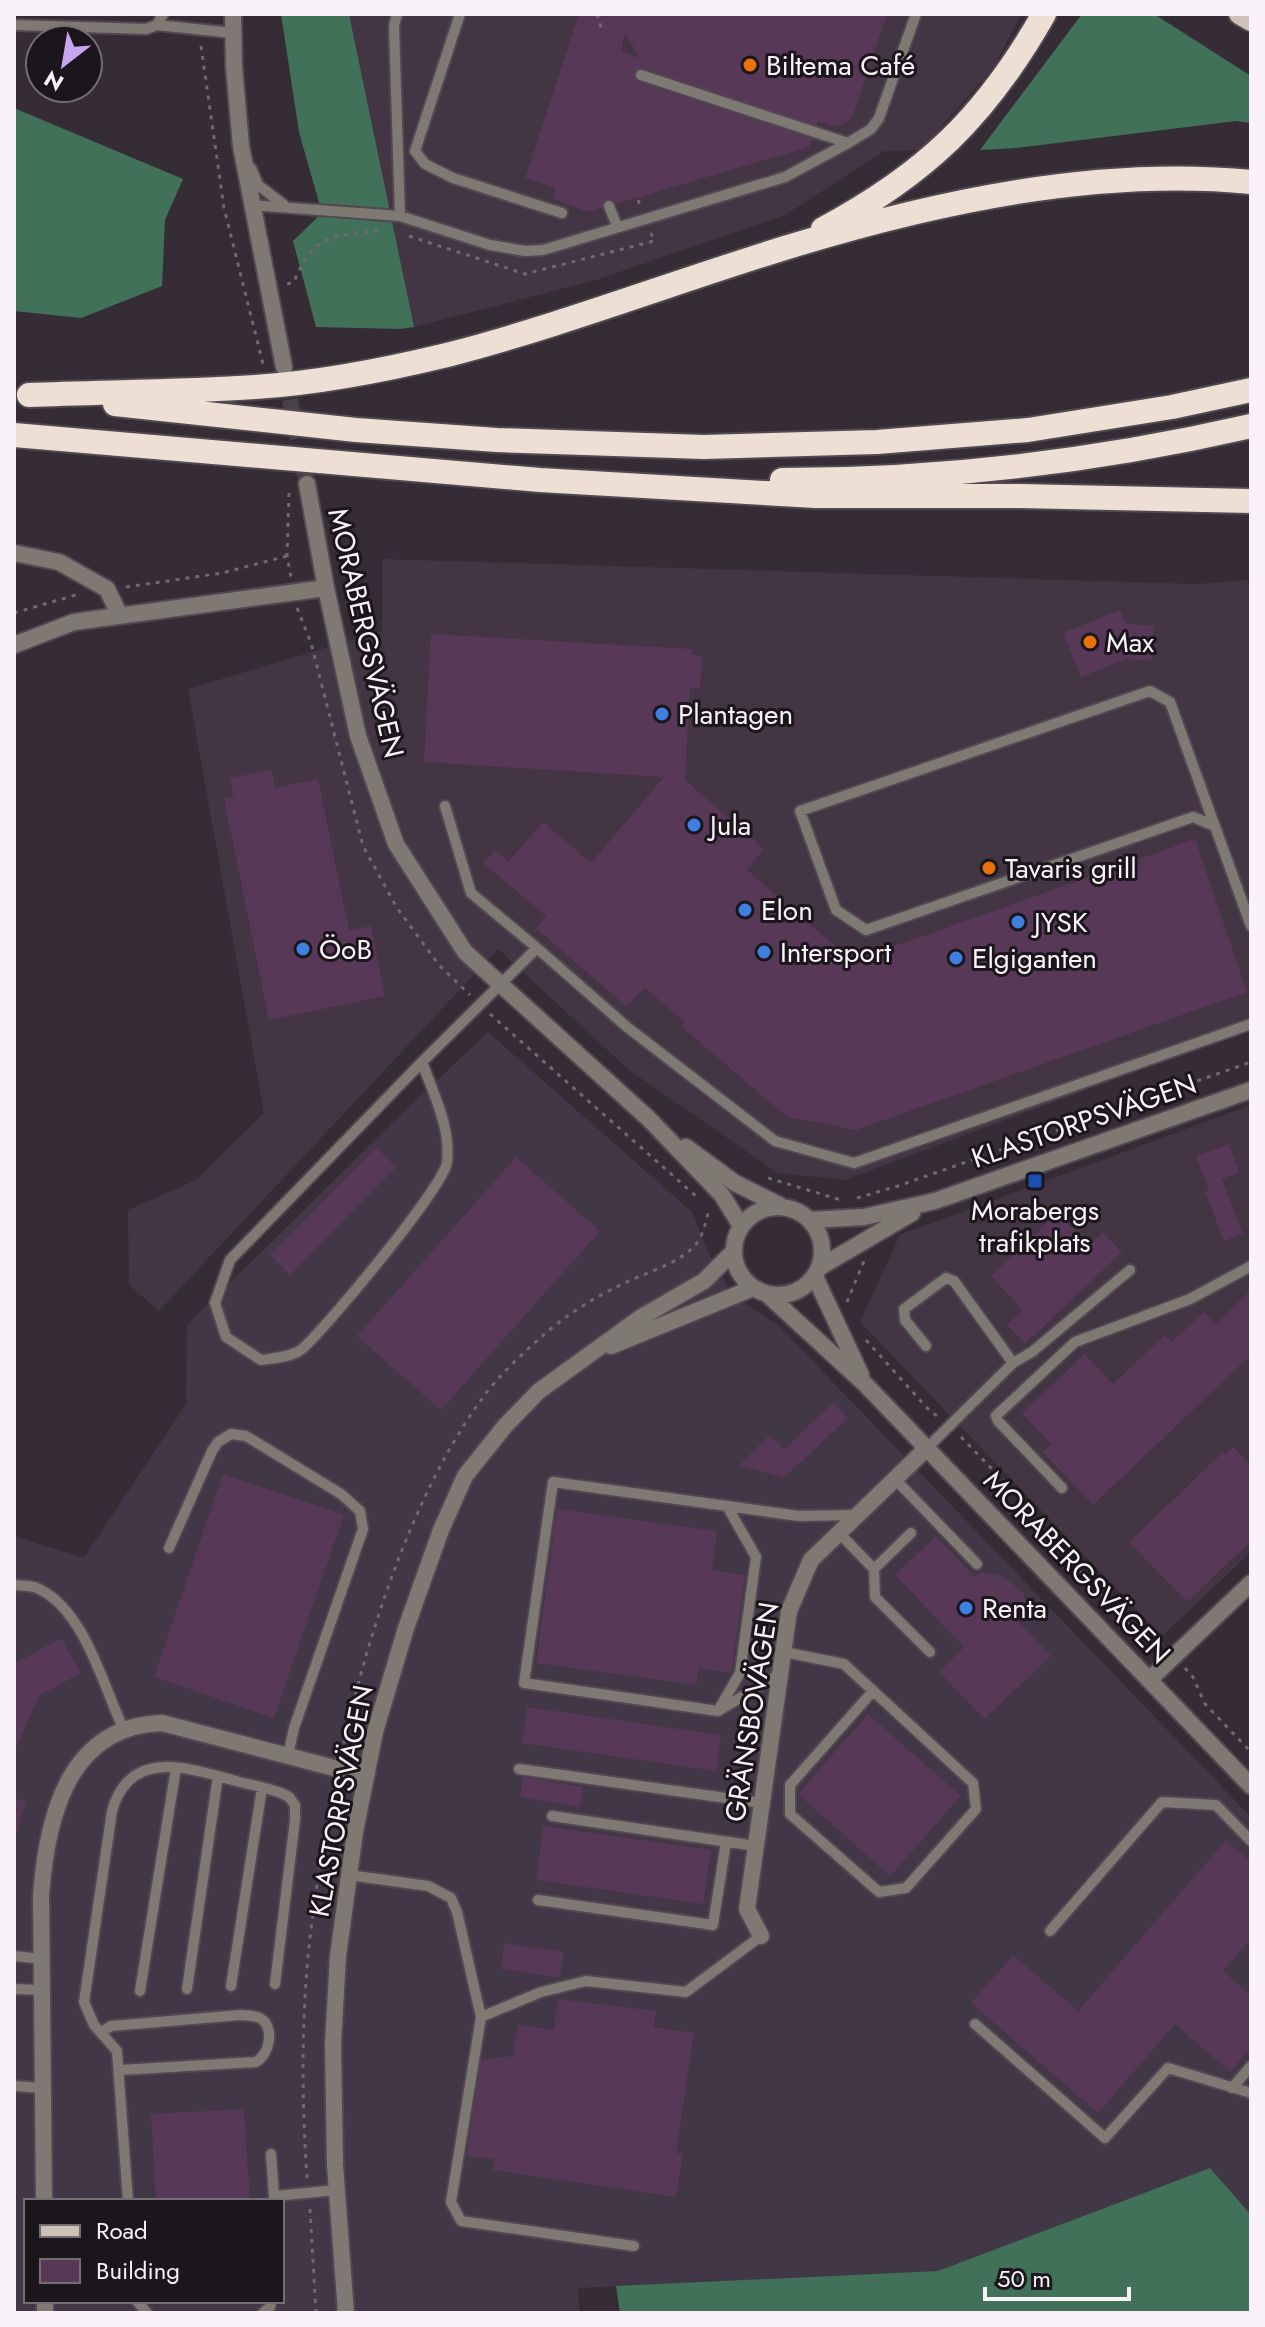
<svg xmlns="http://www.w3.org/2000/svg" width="1265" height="2327" font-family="Jost,sans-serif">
<rect width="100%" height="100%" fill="#362c36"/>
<path fill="#443544" d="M349 14H1021L995 65 921 150 884 151 785 215 593 281 414 327Z
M382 559 1195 584 1251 580V1028L845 1180 778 1173 629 1070 498 949 159 1311 129 1285 128 1210 196 1180 264 1113 188 689 382 631Z
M1251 1105V1552L1162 1636 860 1322 900 1235Z"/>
<path fill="#413746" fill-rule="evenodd" d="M488 1032 692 1212 709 1254 733 1295 779 1326 1251 1817V2215L1210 2168 938 2271 578 2288 580 2313H14V1536L84 1558 186 1404 187 1325 393 1122ZM26 2201H282V2301H26Z"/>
<path fill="#42715a" d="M281 14H349L414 327 400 329 316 327 293 241 322 213 299 132Z
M1082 14H1154L1251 76V123L1236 121 1016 148 980 150Z
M14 108 183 179 165 220 162 286 81 318 14 311Z
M1210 2168 1251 2215V2313H620L616 2286 938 2271Z"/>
<path fill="#573857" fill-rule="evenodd" d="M579 14H887L852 118 844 124 831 126 818 121 809 147 588 212 552 198 556 188 525 178ZM625 33 640 58 621 51Z
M1120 610 1126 624 1154 626 1152 661 1126 659 1081 677 1063 633Z
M431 634 693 649 692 655 702 656 700 689 690 688 685 780 764 849 747 870 853 961 1195 839 1247 992 856 1130 787 1117 681 1026 685 1022 645 988 626 1006 536 928 546 916 483 863 495 850 508 862 543 822 591 863 664 777 424 762Z
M272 770 275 788 318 779 349 930 371 926 385 996 269 1020 224 799 233 797 230 778Z
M1229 1144 1239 1172 1222 1179 1243 1234 1224 1241 1205 1192 1209 1190 1196 1156Z
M376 1147 396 1167 290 1275 270 1255Z
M516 1157 600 1231 441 1410 357 1336Z
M1057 1213 1089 1245 1103 1232 1122 1252 1025 1344 1007 1325 1022 1310 991 1276Z
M1251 1290V1355L1093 1505 1043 1452 1051 1444 1022 1413 1085 1354 1113 1384 1165 1335 1172 1342 1204 1312 1216 1324Z
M834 1402 848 1418 784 1478 740 1465 770 1435 784 1449Z
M1233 1447 1251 1466V1541L1187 1602 1129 1542 1223 1452 1225 1454Z
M223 1474 344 1515 274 1718 154 1677Z
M557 1509 717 1531 712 1570 745 1575 731 1673 699 1668 696 1685 536 1663Z
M936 1536 975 1577 981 1572 998 1575 1013 1584 1023 1593 1028 1605 1014 1617 1051 1656 984 1719 939 1672 964 1647 895 1575Z
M61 1638 81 1673 39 1696 14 1753V1664Z
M527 1707 721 1735 716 1771 522 1743Z
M868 1714 961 1796 890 1876 798 1794Z
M523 1777 583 1787 580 1807 520 1797Z
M14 1798 26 1802 15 1837H14Z
M543 1826 711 1850 703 1904 536 1880Z
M1226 1840 1251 1862V1939L1223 1971 1251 1995V2048L1230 2072 1175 2024 1098 2113 971 2003 1013 1955 1078 2011Z
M504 1943 564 1952 560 1978 501 1969Z
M558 1999 656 2011 654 2027 694 2033 676 2153 683 2154 676 2197 492 2170 494 2159 467 2156 480 2060 513 2056 518 2025 554 2030Z
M244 2109 250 2201H156L151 2114Z"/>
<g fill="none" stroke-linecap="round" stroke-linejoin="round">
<path stroke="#4a4049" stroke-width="16" stroke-dasharray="16 8" stroke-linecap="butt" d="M285 376 307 484"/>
<g stroke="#514851" stroke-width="14">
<path id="service" d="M397 14 394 26 400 216
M460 14 415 151 425 164 453 178 562 213
M14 25 146 29 157 25 163 14
M157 25 233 33
M641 75 848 143
M251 168 258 185 284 205
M250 205 400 216 490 245 525 251 543 250 785 177 848 143 871 129 879 118 916 14
M609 206 617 226
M445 806 471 893 537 948
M1215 826 1193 817 866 930 836 910 800 811 1150 691 1170 702 1251 926
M422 1062C433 1093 451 1127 447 1162 444 1187 326 1328 302 1349 293 1357 273 1358 261 1360L226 1337 215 1303 230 1260 422 1062 537 948 627 1027 775 1141 854 1163 1251 1024
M926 1346 905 1320 904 1309 946 1278 954 1281 1013 1363
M927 1448 1013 1363 1032 1352 1130 1270
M895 1479 977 1564
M1062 1488 998 1421 996 1416 999 1413 1075 1342 1190 1299 1251 1266
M839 1533 874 1569 875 1597 930 1652
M169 1548 212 1451 218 1442 231 1434 246 1436 341 1494 360 1511 363 1529 294 1728 288 1755
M874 1569 911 1533
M14 1585C22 1586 32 1585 39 1589 84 1610 103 1685 123 1728
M784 1652 844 1664 973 1783 976 1809 906 1888 879 1892 790 1814V1785L873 1691
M780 1674 718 1711 524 1683 553 1482 799 1516 856 1515
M719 1709 740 1673 756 1557 727 1506
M519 1769 762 1803
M552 1816 756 1846
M349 1875 428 1886 451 1898 457 1912 481 2017
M538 1900 713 1925 726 1842
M1050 1931 1162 1802 1216 1805 1251 1841
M14 1956 42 1959
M231 1986 262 1788
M14 1989 42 1990
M187 1989 218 1776
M140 1991 176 1768
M975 2024 1105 2138 1168 2068 1251 2093
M101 2032 111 2026 240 2015C247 2016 254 2015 260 2018 275 2027 270 2054 256 2062L120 2070
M14 2086 43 2088
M1232 2088 1251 2066
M271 2154 274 2196
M128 2201 117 2051 94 2025 84 2002 112 1811C130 1747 189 1768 236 1781 253 1786 274 1788 289 1797L295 1805V1820L275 1984
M274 2201V2196L337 2190
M634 2246 461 2221 451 2202 481 2017 541 1992 586 1981 686 1992 761 1936
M137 2301 147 2313
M263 2313 270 2307 271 2301"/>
</g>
<g stroke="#514851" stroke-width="20">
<path id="minor" d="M14 553 59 562 107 589 120 616
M14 645 74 622 326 588
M1149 1680 1251 1583
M761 1936 747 1909 789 1611 811 1560 927 1448
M44 2201 41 1895C47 1817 68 1726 162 1723L338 1769 367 1773
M45 2301V2313"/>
</g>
<g stroke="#514851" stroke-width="20">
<path id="tertiary" d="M233 14 234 67 241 146 284 367
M307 484 326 588 358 736 396 844 465 952 649 1119 722 1195 741 1226
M686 1147 735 1183 781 1206
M734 1251a44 44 0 1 1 88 0a44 44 0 1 1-88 0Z
M811 1220 864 1217 935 1201 1251 1090
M820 1267 912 1213
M815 1277 861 1375
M767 1294 865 1384 1251 1786
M611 1346 753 1288
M346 2313 335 2165 333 2044 338 1956 355 1832 375 1732 406 1628 441 1530 465 1476 505 1426 539 1391 640 1318 704 1281 734 1251"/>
</g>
<g stroke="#514851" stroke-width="24">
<path id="primary" d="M1239 14 1251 21"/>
</g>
<g stroke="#514851" stroke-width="28">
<path id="motorway" d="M823 229C926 174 986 116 1044 14
M29 395C104 392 180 392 255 387 319 383 385 370 447 355 563 325 674 282 788 247 935 202 1097 167 1251 182
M115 404 356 430 497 440 704 447 877 442 1028 430 1172 407 1251 390
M14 435 540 480 816 496H1019L1251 501
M782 480C939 480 1098 461 1251 426"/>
</g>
<path stroke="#716871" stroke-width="3" stroke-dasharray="4 6" stroke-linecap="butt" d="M597 14 602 30
M201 46 224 208 263 364
M638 200 641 207
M409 236 525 274 654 241 651 233
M287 284 294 282C314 232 334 237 382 230
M289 493 287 556 291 577
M126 587 222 573 287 556
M297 608 311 643 363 846 397 908 439 965 470 995
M14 613 79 594
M490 1014 697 1197
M768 1178 841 1200
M857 1198 898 1186 1251 1062
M847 1302 864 1261
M866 1340 927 1408 937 1416
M961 1437 1018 1496 1046 1535 1130 1625 1163 1645
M1185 1668 1193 1677 1205 1704 1251 1752
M342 1753C365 1641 412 1496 479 1403 496 1378 519 1357 541 1337 565 1316 594 1297 623 1284 646 1272 680 1264 697 1243 704 1233 706 1220 709 1209
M307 2178C301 2091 301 2001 313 1914 318 1872 327 1830 335 1788
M310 2209 316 2313"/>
<use href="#service" stroke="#7f7974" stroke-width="10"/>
<use href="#minor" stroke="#7f7974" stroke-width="16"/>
<use href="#tertiary" stroke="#7f7974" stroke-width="16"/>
<use href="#primary" stroke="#cec2b8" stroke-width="20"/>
<use href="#motorway" stroke="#eddfd3" stroke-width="24"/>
</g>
<g fill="#e8710a" stroke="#1b161b" stroke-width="3">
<circle cx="750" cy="65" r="8"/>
<circle cx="1090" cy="642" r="8"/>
<circle cx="989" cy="868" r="8"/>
</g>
<g fill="#3f7fe0" stroke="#1b161b" stroke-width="3">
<circle cx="662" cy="714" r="8"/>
<circle cx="694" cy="825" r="8"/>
<circle cx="745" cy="910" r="8"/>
<circle cx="1018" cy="922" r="8"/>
<circle cx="303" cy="949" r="8"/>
<circle cx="764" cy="952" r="8"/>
<circle cx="956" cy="958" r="8"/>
<circle cx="966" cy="1608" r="8"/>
</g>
<rect fill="#1a4fb4" stroke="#1b161b" stroke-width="3" x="1027" y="1173" width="16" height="16" rx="4"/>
<g text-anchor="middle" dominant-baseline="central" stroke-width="6" stroke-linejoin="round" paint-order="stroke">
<g font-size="28" fill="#f9f2f8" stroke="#1b161b" text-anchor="start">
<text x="766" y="65">Biltema Café</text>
<text x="1106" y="642">Max</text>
<text x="678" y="714">Plantagen</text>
<text x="710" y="825">Jula</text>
<text x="1005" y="868">Tavaris grill</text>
<text x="761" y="910">Elon</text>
<text x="1034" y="922">JYSK</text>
<text x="319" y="949">ÖoB</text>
<text x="780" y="952">Intersport</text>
<text x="972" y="958">Elgiganten</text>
<text x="1035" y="1210" text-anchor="middle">Morabergs<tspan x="1035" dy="32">trafikplats</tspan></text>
<text x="982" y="1608">Renta</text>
</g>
<g font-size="28" fill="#f9f2f8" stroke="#1b161b">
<text transform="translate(366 633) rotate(77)">MORABERGSVÄGEN</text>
<text transform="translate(1084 1121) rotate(-19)">KLASTORPSVÄGEN</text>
<text transform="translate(1077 1567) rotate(46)">MORABERGSVÄGEN</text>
<text transform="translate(752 1712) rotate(-81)">GRÄNSBOVÄGEN</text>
<text transform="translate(341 1801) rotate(-79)">KLASTORPSVÄGEN</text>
</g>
</g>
<rect width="1265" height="2327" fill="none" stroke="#f9f2f8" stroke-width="32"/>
<rect x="24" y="2199" width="260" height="104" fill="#1b161b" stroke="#746e73" stroke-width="2"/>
<rect x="40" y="2225" width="40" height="12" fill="#cec2b8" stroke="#746e73" stroke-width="2"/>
<text x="96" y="2239" font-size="24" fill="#f9f2f8">Road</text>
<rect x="40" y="2259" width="40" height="24" fill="#573857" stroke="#746e73" stroke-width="2"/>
<text x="96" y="2279" font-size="24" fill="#f9f2f8">Building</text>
<g transform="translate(64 64) rotate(211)"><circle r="38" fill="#1b161b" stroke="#746e73" stroke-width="2"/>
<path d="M0-6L14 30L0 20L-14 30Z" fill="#c7a6ef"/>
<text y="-12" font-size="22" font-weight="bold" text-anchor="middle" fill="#f9f2f8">N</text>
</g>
<path d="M985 2287v12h144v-12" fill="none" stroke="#f9f2f8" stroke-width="4"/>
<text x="997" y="2287" font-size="24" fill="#f9f2f8" stroke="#1b161b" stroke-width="6" paint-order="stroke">50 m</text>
</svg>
